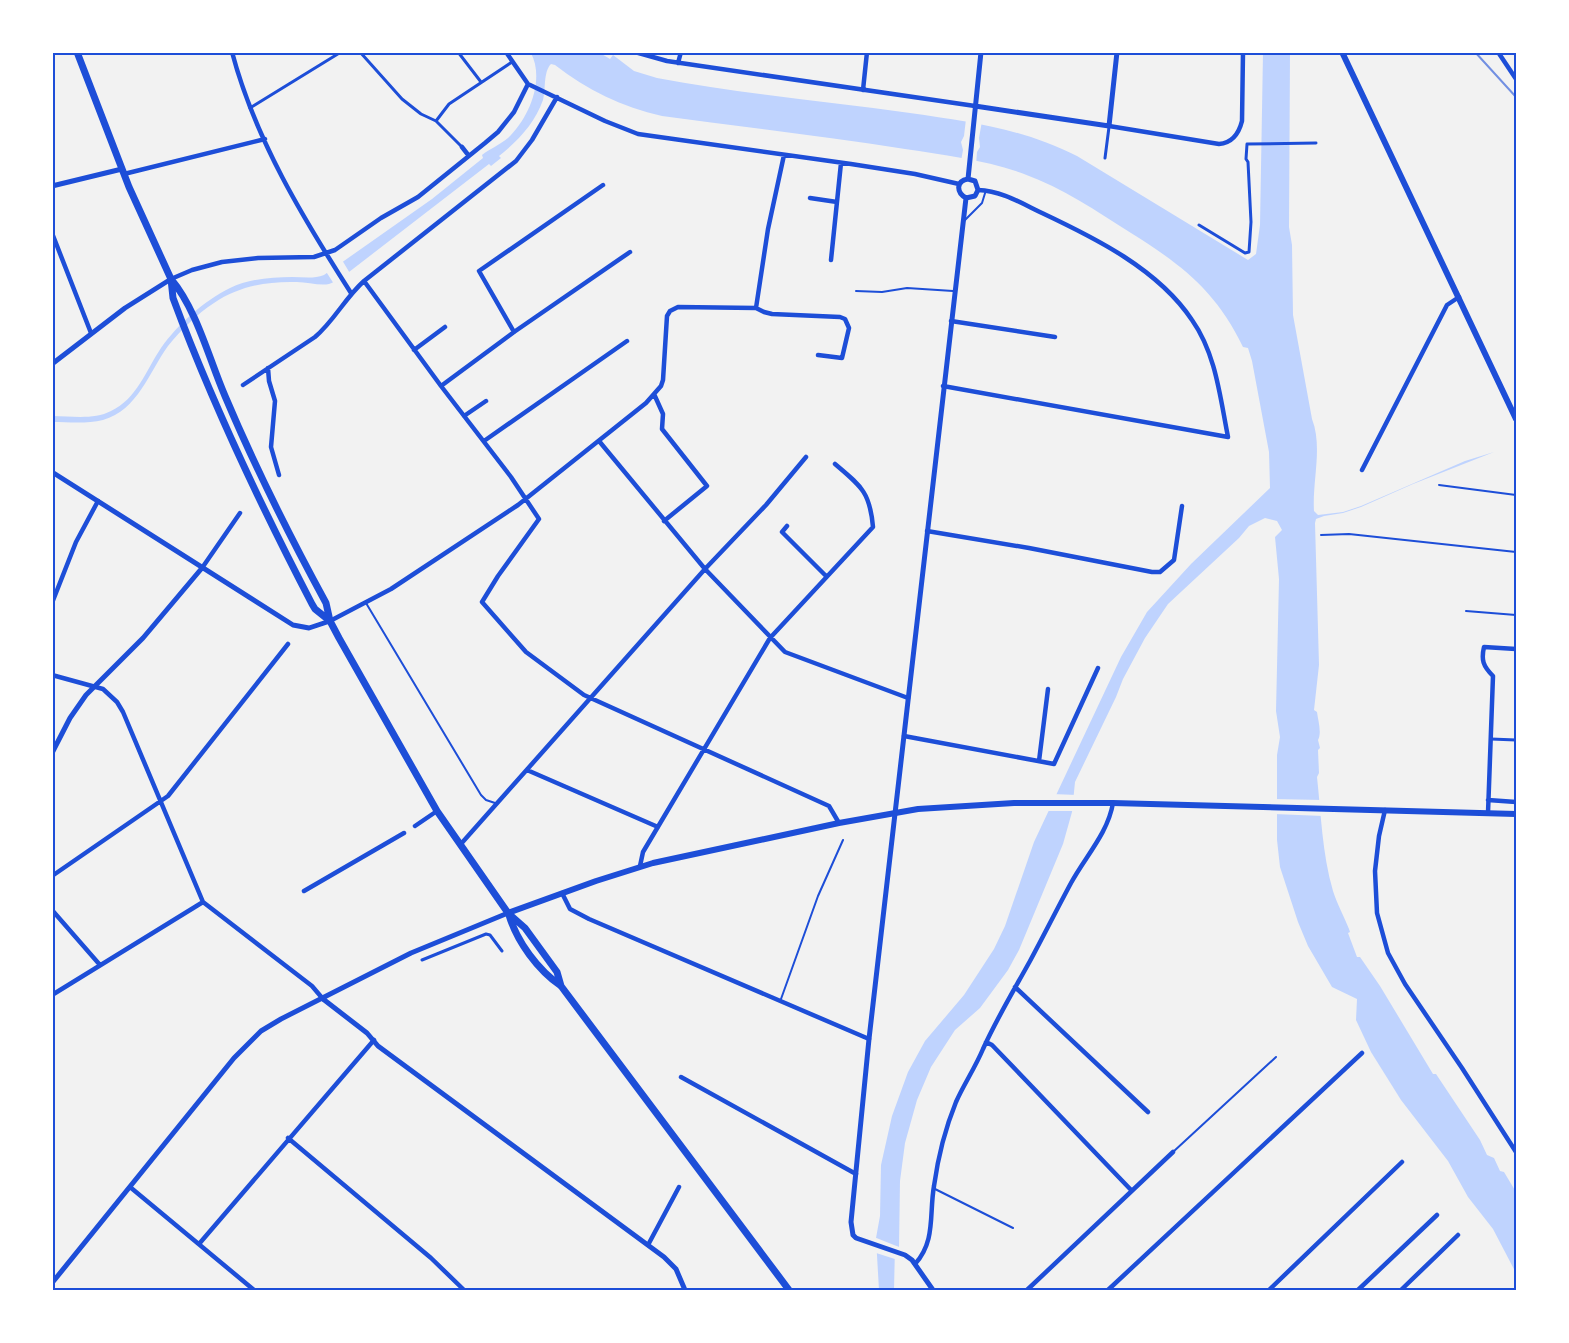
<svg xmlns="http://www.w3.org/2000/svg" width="1569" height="1343" font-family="'Archivo Narrow',sans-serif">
<rect width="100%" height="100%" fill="#f2f2f2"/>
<path fill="#bfd3fe" d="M531 53H600L610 59 613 55 634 71 657 78C741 94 826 101 910 113 971 122 1021 128 1077 156L1248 260 1256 254 1260 225 1263 53H1290L1289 227 1292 245 1293 315 1312 419C1323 447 1312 481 1314 511L1318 515 1343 512 1361 506 1465 461 1494 452 1413 484 1361 507 1343 513 1324 516 1316 519 1315 523 1319 665 1314 710 1317 712C1318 720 1322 733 1318 740L1320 748 1318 750 1319 773 1317 777C1321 813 1322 853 1333 891 1337 904 1344 916 1349 929L1350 932 1348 933 1357 957H1360L1380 986 1433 1074H1436L1480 1140 1487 1155 1494 1158 1500 1171 1504 1172 1516 1192V1273L1493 1229 1468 1197 1448 1161 1401 1100 1371 1052 1356 1020 1357 999 1332 987 1308 946 1298 922 1280 867 1277 840V755L1280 737 1276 711 1279 579 1275 537 1282 530 1277 521 1265 518 1249 526 1239 538 1168 604 1145 638 1123 679 1116 697 1075 782 1072 812 1063 844 1019 950 1008 970 980 1008 955 1030 931 1067 917 1100 905 1143 900 1181 899 1247 895 1246 894 1290H879L876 1238 880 1216 881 1165 892 1116 908 1072 925 1041 964 995 994 949 1005 926 1034 842 1121 657 1147 612 1191 564 1270 488 1269 452 1252 361 1248 348 1243 347C1216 291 1182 265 1131 233 1096 211 1063 188 1024 174 986 160 944 155 905 149 824 136 743 127 662 116 622 107 587 90 555 65L551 64C543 72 546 90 543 100 535 123 518 141 499 156L501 158 491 166 489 164 349 272C343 276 336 282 329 284 320 286 307 282 297 282 268 281 239 286 214 303 197 314 181 330 168 346 149 372 138 410 103 420 87 424 68 422 53 422V416C71 416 94 420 111 411 137 399 146 370 161 348 178 324 204 301 230 288 248 279 272 277 292 277 303 277 314 279 324 275L432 199 483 158 482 155C491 148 498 146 508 138 529 118 545 80 531 53Z"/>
<path fill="#f2f2f2" d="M966 119 982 121 979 138 980 147 977 152 976 165 961 161 963 150 961 142 964 136Z
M342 260 351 275 334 284 325 270Z
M1052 794 1077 795 1075 811H1045Z
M1274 799 1322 800 1323 816 1274 814Z
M874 1237 899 1247 898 1260 873 1252Z"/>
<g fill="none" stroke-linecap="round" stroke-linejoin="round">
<path stroke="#1d4ed8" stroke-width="2" d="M964 221 982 203 986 190
M856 291 882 292 907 288 953 291
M1439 485 1516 495
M1321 535 1349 534 1516 552
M366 603 481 795 486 800 495 803
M1466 611 1516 615
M781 999 818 896 843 840
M1173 1152 1276 1057
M933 1188 1013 1228"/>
<path stroke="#1d4ed8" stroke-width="3" d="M360 52 402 99 421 114 436 121 462 147
M458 52 481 82
M250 108 341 52
M436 121 449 104 512 62
M1105 158 1109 127
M1199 225 1245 253 1249 252 1251 222 1248 162 1246 159 1247 144 1316 143
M1491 739 1516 740
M422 960 486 934 490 935 502 951"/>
<path stroke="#1d4ed8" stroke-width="4.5" d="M232 52C255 139 303 218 351 293
M506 52 528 84 605 121 638 134 851 164 915 174 959 184
M635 52 667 61 975 106
M1498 52 1516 79
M678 63 681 52
M863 90 867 52
M1109 126 1219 144C1232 143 1239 133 1242 121L1243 52
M462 147 469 156
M124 174 265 139
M810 198 837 202
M52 233 91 333
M831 260 841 163
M171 279 192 270 222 262 258 258 314 257 335 250 381 218 418 197 485 143 498 132 514 112 528 84
M364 281 441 386 511 477 539 519 498 576 482 602 526 652 584 695 829 806 839 823
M756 308 764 312 772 314 840 317 845 319 849 328 842 358 818 355
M951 321 1055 337
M514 332 479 271 603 185
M414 350 445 327
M268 368 269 381 275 401 271 447 279 475
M243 385 315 337C334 321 345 298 364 281L516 161 532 140 557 97
M441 386 514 332 630 252
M943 386 1228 437C1220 397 1216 354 1192 320 1158 269 1095 238 1042 213 1021 203 1002 191 978 190
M654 394 663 414 662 429 707 486 664 521
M464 416 486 401
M484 441 627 341
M599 441 705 569 785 652 908 698
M1362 470 1447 305 1459 297
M787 526 782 532 826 576
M927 531 1029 548 1152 572H1160L1174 560 1182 506
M202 568 240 513
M52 603 76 542 98 501
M330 621 391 589 518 505 646 403 661 386 663 380 667 316 670 311 678 307 756 308 768 229 784 155
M52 675 103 689 117 702 123 712 203 902 312 986 323 999
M904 736 1054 764 1098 668
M1039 761 1048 689
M527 770 658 827
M1488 800 1516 802
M1385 810 1379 836 1375 871 1377 913 1388 953 1405 984 1462 1068 1516 1152
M1488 813 1493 676C1483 666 1481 660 1484 647L1516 649
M415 826 437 811
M460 845 705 569 766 505 806 457
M640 866 643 852 770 638 873 527C870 492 861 486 835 464
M52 876 168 796 288 644
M304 891 404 833
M562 893 570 909 589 919 869 1039
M52 910 100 965
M1015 987 1148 1112
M52 995 203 902
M986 1042 992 1045 1132 1191
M681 1077 856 1174
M288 1138 431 1258 464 1290
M130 1187 254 1290
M199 1244 374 1040
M648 1245 679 1187
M915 1264C936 1241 929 1214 934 1186 938 1157 945 1129 956 1102 964 1084 975 1068 983 1049 997 1018 1014 990 1030 961 1044 935 1057 909 1071 883 1085 857 1108 833 1113 803
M1027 1290 1173 1152
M1108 1290 1362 1053
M1269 1290 1402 1162
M1358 1290 1437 1215
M1401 1290 1458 1235"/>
<path stroke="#1d4ed8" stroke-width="5" d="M975 106 1109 126 1117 52
M968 179 981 52
M52 186 122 169
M966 198 975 196 978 190 975 181 968 179
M966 198C956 192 956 181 968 179
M52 364 125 308 171 279
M52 472 293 625 309 628 330 621
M52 753 70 718 86 695 143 638 202 568
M323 999 367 1033 378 1046 664 1257 676 1269 685 1290
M52 1283 234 1058 261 1031 281 1019 411 953 508 913
M933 1290 912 1260 905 1255 856 1238 853 1235 851 1222 869 1039 966 198"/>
<path stroke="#1d4ed8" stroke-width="6" d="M1342 52 1516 419
M508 913 596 881 653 863 839 823 918 809 1014 803H1113L1516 814"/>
<path stroke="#1d4ed8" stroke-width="7" d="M77 52 129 187 171 279 173 298C212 403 260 504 312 604L315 609 330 621
M171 279C197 310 209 359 225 396 255 467 289 535 326 603L330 621 339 638 437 811 508 913 525 928 557 972 561 986
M509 915C517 942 538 970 561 986L789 1290"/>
<path stroke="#7290e2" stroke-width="2" d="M1475 52 1516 97"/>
</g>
<rect width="1569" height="1343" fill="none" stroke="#ffffff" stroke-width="108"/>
<rect x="54" y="54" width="1461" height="1235" fill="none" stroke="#1d4ed8" stroke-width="2"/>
</svg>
